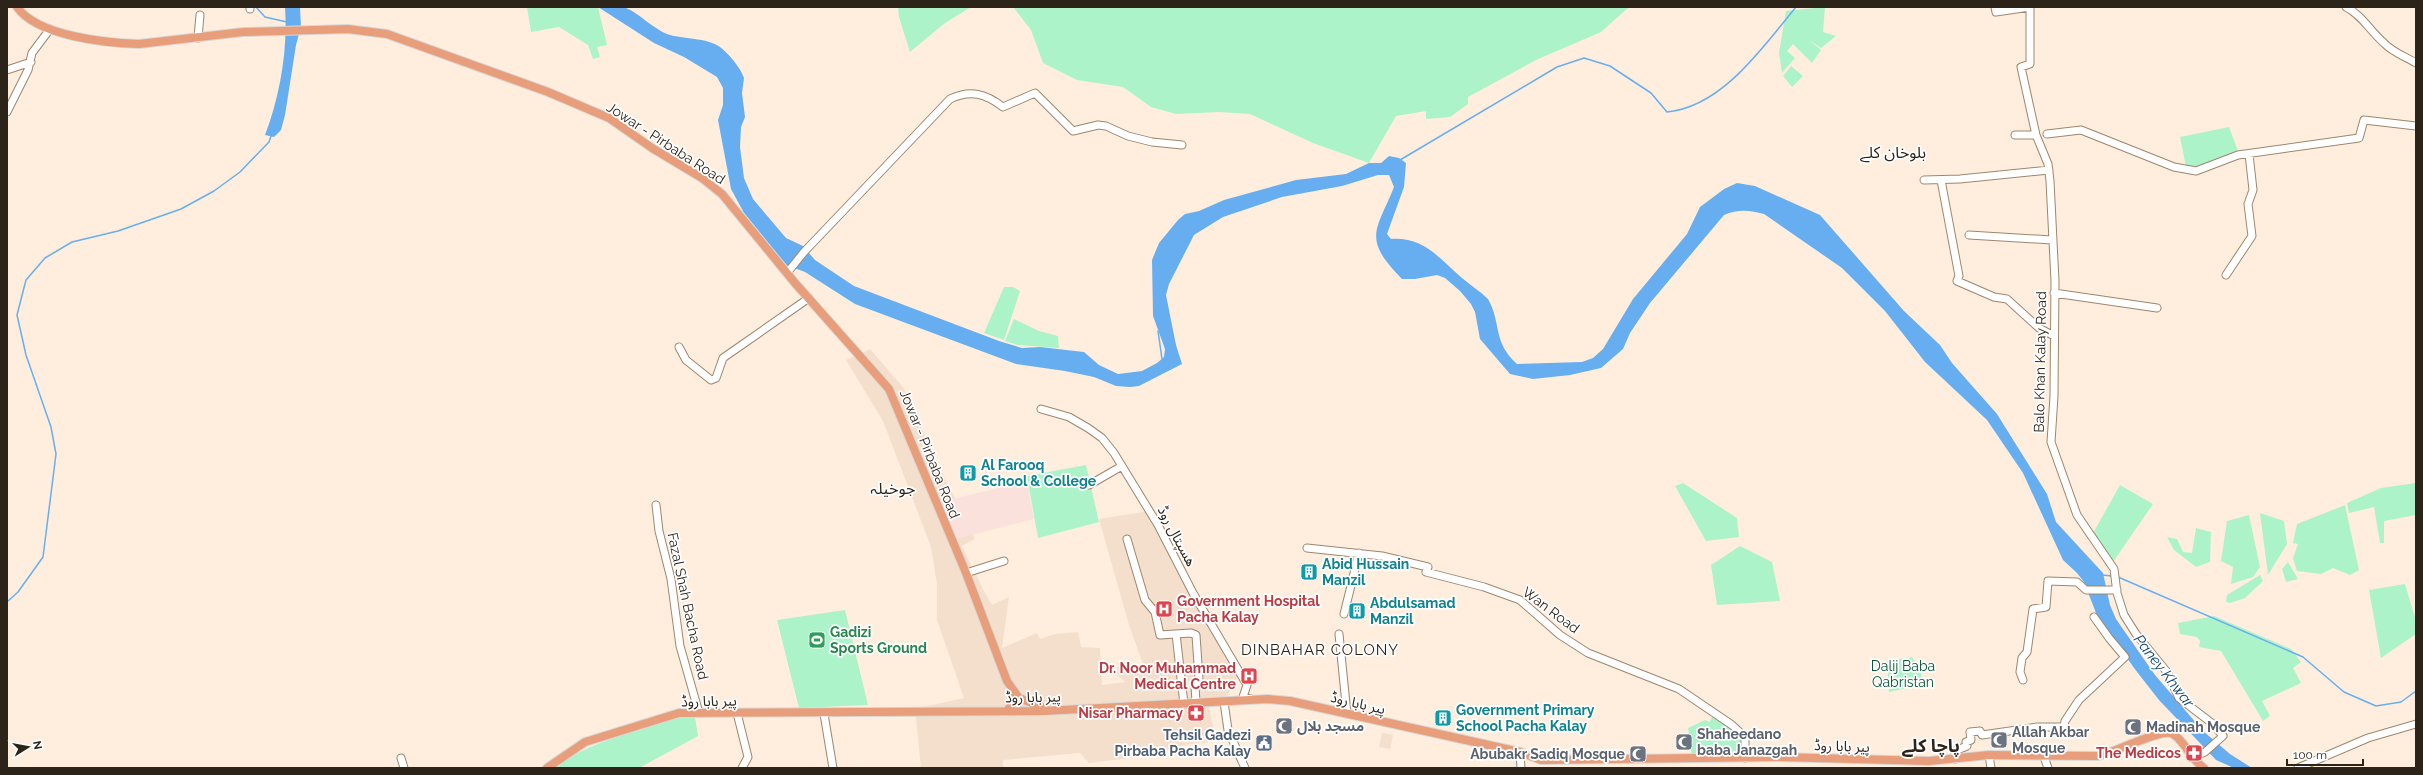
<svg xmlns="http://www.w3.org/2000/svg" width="2423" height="775" font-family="Raleway,'Noto Sans Arabic',sans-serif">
<rect width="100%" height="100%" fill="#ffeede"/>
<path fill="#f3dfcc" d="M870 349 903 387 932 452 975 539 962 546 984 591 992 605 1009 597 1002 648 1037 633 1040 639 1055 634 1078 632 1081 647 1100 648 1102 685 1125 682 1116 674 1117 667H1144L1129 625 1099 519 1149 511 1193 593 1241 669 1224 702 1208 703 1216 741 1191 744 1138 757 1089 763 1080 753 1003 760V768H921L915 709 964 698 937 620V584L931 547 883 421 846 360Z
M1382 733 1393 735 1390 749 1379 747Z
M1590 751H1620V756H1591Z"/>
<path fill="#fbe1db" d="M1027 481 1034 519 952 540 936 503Z"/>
<path fill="#acf3ca" d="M527 7H598L607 45 597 47 600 57 593 59 588 45 559 27 531 32Z
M898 7H971L945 23 910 52 899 17Z
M1013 7H1629L1601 32 1536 60 1468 97V104L1450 117 1426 119V111L1396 116 1369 163 1313 143 1250 114 1219 112 1176 114 1151 107 1123 87 1077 80 1043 63 1031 30Z
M1825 7 1823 32 1836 36 1821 48 1809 40 1821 50 1812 63 1793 44 1787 51 1795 58 1782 73 1779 53 1786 11Z
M1791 66 1803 76 1792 87 1783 76Z
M2229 127 2238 151C2223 160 2203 171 2186 167L2180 137Z
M1004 287H1013L1020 291 1004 340 984 333Z
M1014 319 1039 331 1058 336 1059 348 1018 345 1005 341Z
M1086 465 1099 522 1038 538 1027 476Z
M1683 483 1737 518 1739 537 1706 541 1675 486Z
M2416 483V515L2384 521V543H2380L2374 507 2349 513 2347 503 2381 488Z
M2120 485 2153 504 2113 562 2092 535Z
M2345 505 2359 570 2350 575 2333 568 2321 574 2297 571 2293 558 2298 544 2293 543 2297 524Z
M2260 513 2284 521 2287 544 2268 575Z
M2249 515 2260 567 2253 577 2231 584 2233 567 2221 561 2227 521Z
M2196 528 2211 532 2210 562 2196 567 2174 550 2167 537 2177 539 2183 552 2192 553Z
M1740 546 1772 562 1780 601 1717 605 1711 565Z
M2288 562 2298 579 2286 582 2282 569Z
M2260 575 2263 581 2245 598 2230 603 2226 602 2227 595Z
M2405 584 2416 621V634L2381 658 2369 590Z
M845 610 868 705 799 708 777 620Z
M2214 616 2291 649 2301 662 2293 668 2301 683 2262 701 2270 716 2263 721 2221 651 2199 647 2200 641 2197 637 2180 634 2178 623Z
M1912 657 1921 671 1922 685 1889 692 1887 661Z
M1713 714 1741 733 1745 758H1692L1688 728 1705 720 1710 722Z
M681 717H695L698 736 639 768H553C585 744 642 728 681 717Z"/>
<path fill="#67aef1" d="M285 7H300L301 27 296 45 285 115 281 130 274 137 265 135C280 96 288 49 285 7Z
M598 7C606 7 615 6 623 7 636 10 655 31 670 35 685 39 708 38 720 47 728 53 741 68 744 78L742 93 745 117 741 127 740 147 744 178 753 199 786 238 803 246 815 260 854 286 999 341 1022 348 1040 347 1084 352 1099 365 1118 374 1142 371 1157 363 1164 357 1165 349 1153 316 1152 260 1159 243 1178 220 1185 214 1199 211 1224 200 1296 180 1346 174 1369 163H1381L1389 156 1399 158 1406 163 1404 187 1387 234 1391 239C1424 237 1439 258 1462 278 1470 285 1480 291 1488 299 1502 324 1492 341 1517 364L1582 362 1593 358 1603 349 1633 299 1687 234 1700 207 1724 189 1737 183 1755 186 1820 215 1904 311 1940 345 1952 363 1997 414 2047 494 2056 522 2103 573 2110 605 2116 619 2155 675 2203 731 2230 754 2252 768H2234L2216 760 2159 700 2134 668 2096 613 2084 582 2077 573 2063 560 2023 473 1987 420 1925 362 1885 311 1842 268 1764 214C1750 210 1738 209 1724 215L1650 303 1630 333 1623 349 1601 368 1570 375 1533 379 1510 374 1480 339 1475 312 1471 304 1460 291 1445 278 1437 275 1415 279H1402C1362 238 1376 232 1394 187L1389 175H1378L1342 186 1282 197 1223 217 1194 235 1169 284 1166 295 1176 345 1182 364 1139 386 1130 387 1116 386 1094 377 1065 371 1016 364 855 304 805 272 786 265 744 213 731 189 718 120 723 105V88L717 77 684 57 654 43Z"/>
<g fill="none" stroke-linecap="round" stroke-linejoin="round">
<path stroke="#67aef1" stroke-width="1.5" d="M256 7 265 17 287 22
M1400 160 1557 67 1584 58 1610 66 1651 93 1667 112C1722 107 1763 47 1796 7
M1158 331 1162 359
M2102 575 2112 576
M2118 577 2303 657 2344 692 2376 706 2401 702 2416 691
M7 602 18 592 43 557 56 454 51 427 26 355 17 315 26 280 45 258 72 242 118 231 181 209 214 191 240 172 269 142 271 136"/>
<g stroke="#9e866c" stroke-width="9">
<path id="minor" d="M250 7V9
M1995 7 1996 12 2030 7V64L2021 67 2036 135
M2346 7C2362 15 2370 31 2384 43 2392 52 2406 57 2416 63
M198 38 200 15
M7 70 31 62
M7 112 28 70 32 53 50 29
M2047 134 2081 130 2174 167 2196 171 2238 155 2359 138 2364 120 2416 126
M2015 135H2036L2048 164 2050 181 2055 281 2054 396 2051 442 2077 515 2114 569 2117 593 2124 615 2136 634 2167 672 2179 698 2213 724 2223 736 2205 752 2192 758
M1924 180 1960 179 2049 170
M1941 180 1959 276 1957 281 1994 297 2007 299 2039 328 2054 336
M1969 235 2052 240
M787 273 804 252 950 99C971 89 986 94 1003 107L1035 93 1073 131 1098 125 1106 126 1128 136 1152 142 1182 145
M2226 275 2252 236 2248 204 2253 190 2249 154
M2054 293 2157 308
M679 347 686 360 711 380 716 378 723 358 809 298
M1041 409 1069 417 1088 428 1102 438 1114 453 1158 525 1193 593 1247 685 1243 697 1251 699
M1089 485 1122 466
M656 505 659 531 671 579 680 646 699 713
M1127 539 1145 600 1155 612 1160 635 1191 633 1196 635 1199 679 1195 685 1196 703
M1307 548 1382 556 1428 567 1426 572 1484 587 1520 600 1560 635 1588 653 1679 689 1732 725 1745 737V758
M966 573 1004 561
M1344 614 1359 553
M1176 634 1184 704
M1339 634 1347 714
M2023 680 2020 672 2022 658 2027 652 2033 609 2046 607 2048 581 2077 582 2086 590H2117
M1224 702 1228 730 1245 768
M737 713 748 757 742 768
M824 714 833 768
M1520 752 1521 768
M2043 754 2048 768
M1989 755 1991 768
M401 758 404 768
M1955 759V751L1967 746 1966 742 1971 740 1970 732 1980 731 1982 735 2037 727H2064L2065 721 2079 700 2125 657 2109 638 2094 617
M2298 768 2368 738 2416 724"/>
</g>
<g stroke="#d9d8d6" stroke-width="10">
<path id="major" d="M17 7C37 36 106 43 139 44L243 32 348 29 387 34 548 92 609 118 652 148 702 178 722 194 795 283 889 389 966 573 1007 681 1019 698 1045 708
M1007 711 1013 703V691
M547 768 585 742 679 713 1044 711 1268 699 1290 701 1520 752 1541 760 1778 757 1929 761 1989 755 2098 756C2114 753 2163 727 2173 734 2185 741 2190 759 2204 768"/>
</g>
<use href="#minor" stroke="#fff" stroke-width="7"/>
<use href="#major" stroke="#e89d7b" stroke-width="8"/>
</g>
<defs>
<g id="building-square" transform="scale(0.9)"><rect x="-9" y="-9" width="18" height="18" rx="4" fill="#0f9aa8" stroke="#fff"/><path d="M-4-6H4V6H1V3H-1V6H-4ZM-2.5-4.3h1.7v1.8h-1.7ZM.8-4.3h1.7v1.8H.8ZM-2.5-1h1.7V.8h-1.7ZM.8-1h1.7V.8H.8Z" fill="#fff"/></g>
<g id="hospital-square" transform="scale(0.9)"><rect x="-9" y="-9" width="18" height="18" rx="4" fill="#e0444e" stroke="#fff"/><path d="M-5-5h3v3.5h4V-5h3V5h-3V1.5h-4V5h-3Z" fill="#fff"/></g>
<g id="stadium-square" transform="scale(0.9)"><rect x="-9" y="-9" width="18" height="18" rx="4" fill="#2e9e5b" stroke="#fff"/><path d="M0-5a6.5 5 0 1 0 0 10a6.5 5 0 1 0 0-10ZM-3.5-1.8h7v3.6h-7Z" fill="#fff"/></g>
<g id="pharmacy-square" transform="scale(0.9)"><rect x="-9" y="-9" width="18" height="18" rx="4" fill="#e0444e" stroke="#fff"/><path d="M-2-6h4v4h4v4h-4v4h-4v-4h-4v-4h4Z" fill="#fff"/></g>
<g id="mosque-square" transform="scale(0.9)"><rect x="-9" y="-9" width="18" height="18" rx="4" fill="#6b7280" stroke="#fff"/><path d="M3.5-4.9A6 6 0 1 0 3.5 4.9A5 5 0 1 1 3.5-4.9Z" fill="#fff"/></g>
<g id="civic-square" transform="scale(0.9)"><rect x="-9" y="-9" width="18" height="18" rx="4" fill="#5c6f8a" stroke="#fff"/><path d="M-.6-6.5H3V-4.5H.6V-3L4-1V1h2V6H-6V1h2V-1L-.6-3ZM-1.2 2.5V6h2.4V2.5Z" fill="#fff"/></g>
</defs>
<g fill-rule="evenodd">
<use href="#building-square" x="968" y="473"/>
<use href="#building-square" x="1309" y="572"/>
<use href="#hospital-square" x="1164" y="609"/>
<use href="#building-square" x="1357" y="611"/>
<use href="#stadium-square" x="817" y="640"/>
<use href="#hospital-square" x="1249" y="676"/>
<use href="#pharmacy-square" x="1196" y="713"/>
<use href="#building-square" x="1443" y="718"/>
<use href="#mosque-square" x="1284" y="726"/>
<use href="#mosque-square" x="2133" y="727"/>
<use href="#mosque-square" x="1999" y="740"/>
<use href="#mosque-square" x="1684" y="742"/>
<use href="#civic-square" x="1264" y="743"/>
<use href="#pharmacy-square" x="2194" y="753"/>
<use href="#mosque-square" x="1638" y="754"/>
</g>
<g text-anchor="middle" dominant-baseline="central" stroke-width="3.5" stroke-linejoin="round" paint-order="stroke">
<g font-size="14" fill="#2d2419" stroke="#fff">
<text transform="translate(666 143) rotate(33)">Jowar - Pirbaba Road</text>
<text transform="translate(2040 362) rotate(-89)">Balo Khan Kalay Road</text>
<text transform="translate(930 454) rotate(68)">Jowar - Pirbaba Road</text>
<text transform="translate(1177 536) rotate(62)">ھسپتال روڈ</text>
<text transform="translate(688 606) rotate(78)">Fazal Shah Bacha Road</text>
<text transform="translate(1551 610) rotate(37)">Wan Road</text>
<text transform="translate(1033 697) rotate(-1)">پیر بابا روڈ</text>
<text transform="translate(709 701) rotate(-1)">پیر بابا روڈ</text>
<text transform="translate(1358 703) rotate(13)">پیر بابا روڈ</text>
<text transform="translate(1842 746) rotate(2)">پیر بابا روڈ</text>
</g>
<g font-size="14" font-weight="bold" fill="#0d838f" stroke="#fff" text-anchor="start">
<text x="981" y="465">Al Farooq<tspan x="981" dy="16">School &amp; College</tspan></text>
<text x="1322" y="564">Abid Hussain<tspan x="1322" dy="16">Manzil</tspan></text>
<text x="1370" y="603">Abdulsamad<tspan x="1370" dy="16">Manzil</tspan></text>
<text x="1456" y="710">Government Primary<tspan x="1456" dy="16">School Pacha Kalay</tspan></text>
</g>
<g font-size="14" font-weight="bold" fill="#be3a42" stroke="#fff" text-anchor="end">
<text x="1177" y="601" text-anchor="start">Government Hospital<tspan x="1177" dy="16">Pacha Kalay</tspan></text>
<text x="1236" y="668">Dr. Noor Muhammad<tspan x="1236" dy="16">Medical Centre</tspan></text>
<text x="1183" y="713">Nisar Pharmacy</text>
<text x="2181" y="753">The Medicos</text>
</g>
<g font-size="14" font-weight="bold" fill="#27864d" stroke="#fff" text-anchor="start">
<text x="830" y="632">Gadizi<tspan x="830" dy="16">Sports Ground</tspan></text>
</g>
<g font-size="14" fill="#075735" stroke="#fff">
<text x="1903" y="666">Dalij Baba<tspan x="1903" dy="16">Qabristan</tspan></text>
</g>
<g font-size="14" font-weight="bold" fill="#5b616d" stroke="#fff" text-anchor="start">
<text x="1297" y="726">مسجد بلال</text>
<text x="2146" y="727">Madinah Mosque</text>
<text x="2012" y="732">Allah Akbar<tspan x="2012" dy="16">Mosque</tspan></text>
<text x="1697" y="734">Shaheedano<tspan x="1697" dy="16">baba Janazgah</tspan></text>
<text x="1625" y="754" text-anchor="end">Abubakr Sadiq Mosque</text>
</g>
<g font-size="14" font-weight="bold" fill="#4e5e75" stroke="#fff" text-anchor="end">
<text x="1251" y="735">Tehsil Gadezi<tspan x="1251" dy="16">Pirbaba Pacha Kalay</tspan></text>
</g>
<g font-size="15" letter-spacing="1" fill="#2d2419" stroke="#fff">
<text x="1320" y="650">DINBAHAR COLONY</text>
</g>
<g font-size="15" font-style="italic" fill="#114570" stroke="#fff">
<text transform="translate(2164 671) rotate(52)">Paney Khwar</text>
</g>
<g font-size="16" fill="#2d2419" stroke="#fff">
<text x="1893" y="152">بلوخان كلے</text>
<text x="893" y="488">جوخیلہ</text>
</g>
<g font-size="18" font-weight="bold" fill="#2d2419" stroke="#fff">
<text x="1931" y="745">پاچا کلے</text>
</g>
</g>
<rect width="2423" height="775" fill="none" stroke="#2d2419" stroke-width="16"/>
<g transform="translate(28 747) rotate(79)" stroke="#ffffff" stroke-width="3" paint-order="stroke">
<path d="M0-3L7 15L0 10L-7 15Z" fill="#2d2419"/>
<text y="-6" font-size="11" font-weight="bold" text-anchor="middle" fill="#2d2419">N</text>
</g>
<path d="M2287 759v6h76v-6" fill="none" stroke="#2d2419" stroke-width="2"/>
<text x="2293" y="759" font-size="12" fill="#2d2419" stroke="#ffffff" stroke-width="3" paint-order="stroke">100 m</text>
</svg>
